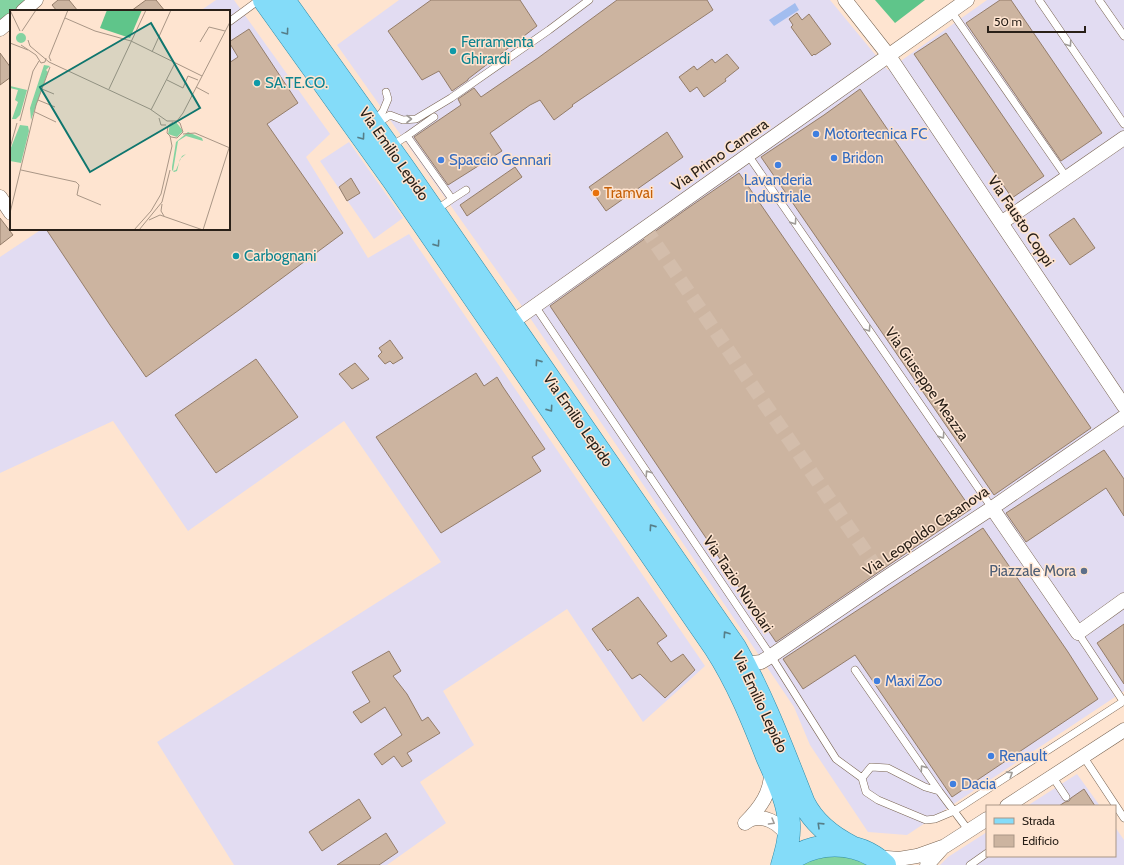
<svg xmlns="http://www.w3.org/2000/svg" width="1124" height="865" font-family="Cabin,sans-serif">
<rect width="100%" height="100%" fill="#fee4d0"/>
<path fill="#e2dcf2" d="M216 0H234L330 134 306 157 368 258 409 234 705 666 643 722 567 609 443 691 474 745 420 782 446 823 387 865H234L157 742 441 562 344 421 188 531 113 421 0 473V257L42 229H229V11H200Z
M399 0H830L888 70 987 0H1124V691L907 835 868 832 810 745 794 707 524 309 337 45Z
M349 142 403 218 374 239 320 161Z
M1077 774 1100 806H1027Z
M1115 827 1124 840V865H940L948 857 987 832V856H1115Z"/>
<path fill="#83d3a1" d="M0 0H29L15 11H11V14L0 23Z
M838 854 871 865H797L806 860Z"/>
<path fill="#5fc58a" d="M875 0H925L895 23Z"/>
<path fill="#a2bdef" d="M795 3 799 10 774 26 769 20Z"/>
<path fill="#ccb4a0" stroke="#947d6a" d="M58 0H69L78 11H57L52 5Z
M146 0H156L165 11H131Z
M431 0H520L537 26 468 79V80L452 91 439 71 422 80 388 31Z
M617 0H707L713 10 572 105 573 106 554 120 540 100 530 105 490 133 502 151 448 185 414 137 461 105 458 99 474 88 481 97 538 58Z
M1000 0H1011L1102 133 1061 161 966 23Z
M797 13 802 20 809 14 831 44 815 55 814 54 812 56 791 27 793 25 789 19Z
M249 29 298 103 267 124 343 233 239 310 146 377 110 325 46 229H229V63L238 57 229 42Z
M946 33 1044 176 1012 198 914 54Z
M0 53 11 68V77L0 85Z
M727 54 739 68 725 79 726 81 704 97 697 87 690 92 679 77 694 66 697 70 712 59 715 63Z
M860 89 1091 428 994 495 761 157 824 115Z
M667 132 683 157 606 211 589 187Z
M515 167 522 177 467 216 460 205Z
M739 173 971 509 776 642 550 306 688 208Z
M351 178 360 193 347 201 339 187Z
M0 218 13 235 0 245Z
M1074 218 1095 248 1070 265 1049 235Z
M390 340 403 358 393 364 390 361 385 364 378 356 382 352 379 348Z
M256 359 298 417 216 473 175 415Z
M355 363 369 379 352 389 339 374Z
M476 373 484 386 497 377 503 387 545 449 532 457 541 471 441 533 376 437Z
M1104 450 1124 479V516L1106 488 1026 542 1006 513Z
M983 528 1068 652 1098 699 952 797 855 655 803 689 783 659Z
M638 597 667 636 657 643 671 662 683 654 695 670 665 698 640 674 632 679 610 649 608 651 592 629Z
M1124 624V684L1097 643Z
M389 651 401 671 393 676 407 694 422 721 428 717 440 733 407 753 412 761 402 767 394 756 382 765 374 754 402 735 385 707 361 723 353 712 370 702 352 672Z
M1084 789 1095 806H1059L1065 802 1069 801 1071 798Z
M359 799 371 818 322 851 309 832Z
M386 833 398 852 379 865H337Z"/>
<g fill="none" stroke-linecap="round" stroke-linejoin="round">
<path stroke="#d3bdab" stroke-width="14" stroke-dasharray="14 7" stroke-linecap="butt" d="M645 228 884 579"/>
<g stroke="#786351" stroke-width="8">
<path id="service" d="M1039 0 1124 124
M1099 0 1124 36
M951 11 1067 178
M229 22 259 0
M374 122 383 111 388 99 386 92
M375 123 381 121 390 115 403 120 416 119 451 98 549 30 589 0
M407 136 434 117
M394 148 396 143 407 136 452 199 436 210
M748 155 992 508
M452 199 466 190
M535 306 771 656 836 759 862 778 866 792 878 800 926 820 935 819 954 811 1124 701
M1078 633 1123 701
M855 670 939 791 969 831
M1083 756 1124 818
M1052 776 1066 797
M862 778 871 767 888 768 925 787 939 791
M970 865 987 853"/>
</g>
<g stroke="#786351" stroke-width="15">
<path id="minor" d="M845 0 889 56 1124 406
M23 11 36 0
M0 29 11 20
M0 197 11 213
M1001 223 1124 138
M511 323 967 0
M992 508 1078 633 1124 600
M744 664 761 662 771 656 884 579 992 508 1124 417
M1007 806 1124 730
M745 823C760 808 772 792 771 770
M745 823C760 811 784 823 788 841
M875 857 899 859 917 856 945 846 987 819
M927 865 943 847"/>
</g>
<g stroke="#2f8ba8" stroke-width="23">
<path id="primary" d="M264 0 393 180 715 648C737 682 752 719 767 757 776 778 788 801 789 823 790 838 786 851 782 865
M284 0 406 171 735 647C763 696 783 750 804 803 814 823 832 837 852 847
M784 865C813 839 857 839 885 865"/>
</g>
<use href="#service" stroke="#fff" stroke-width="7"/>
<use href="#minor" stroke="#fff" stroke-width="14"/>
<use href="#primary" stroke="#84dcf9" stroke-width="22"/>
</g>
<defs><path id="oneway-chevron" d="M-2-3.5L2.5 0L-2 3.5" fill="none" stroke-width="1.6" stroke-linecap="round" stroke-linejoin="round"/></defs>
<g stroke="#567e88">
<use href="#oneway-chevron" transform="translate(286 32) rotate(54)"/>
<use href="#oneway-chevron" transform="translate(362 137) rotate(54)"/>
<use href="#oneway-chevron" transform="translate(437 244) rotate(55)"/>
<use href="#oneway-chevron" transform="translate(538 362) rotate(-125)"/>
<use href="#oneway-chevron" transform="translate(550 409) rotate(55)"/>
<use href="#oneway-chevron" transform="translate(652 527) rotate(-125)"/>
<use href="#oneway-chevron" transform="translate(726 634) rotate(-124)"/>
<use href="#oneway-chevron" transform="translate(820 825) rotate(-136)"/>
</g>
<g stroke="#9f9b97">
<use href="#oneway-chevron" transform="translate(1069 44) rotate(56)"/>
<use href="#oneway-chevron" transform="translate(409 119)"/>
<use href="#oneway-chevron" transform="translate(794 222) rotate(55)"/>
<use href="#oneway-chevron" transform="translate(868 329) rotate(56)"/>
<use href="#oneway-chevron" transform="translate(942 436) rotate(55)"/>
<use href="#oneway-chevron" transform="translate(648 473) rotate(-124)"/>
<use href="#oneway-chevron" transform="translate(923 768) rotate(-125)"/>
<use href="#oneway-chevron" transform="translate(1010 774) rotate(-33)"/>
<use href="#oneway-chevron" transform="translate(772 822) rotate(30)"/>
</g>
<g fill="#0f9aa8" stroke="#fee4d0" stroke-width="1.5">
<circle cx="453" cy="51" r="4"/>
<circle cx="257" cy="83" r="4"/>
<circle cx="236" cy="256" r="4"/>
</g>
<g fill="#3f7fe0" stroke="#fee4d0" stroke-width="1.5">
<circle cx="816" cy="134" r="4"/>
<circle cx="834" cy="158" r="4"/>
<circle cx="441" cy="160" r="4"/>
<circle cx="778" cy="165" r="4"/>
<circle cx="877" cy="681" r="4"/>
<circle cx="991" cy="756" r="4"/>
<circle cx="953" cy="784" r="4"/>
</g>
<circle fill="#e8710a" stroke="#fee4d0" stroke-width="1.5" cx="596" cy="193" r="4"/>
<circle fill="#5c6f8a" stroke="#fee4d0" stroke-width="1.5" cx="1084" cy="571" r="4"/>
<g text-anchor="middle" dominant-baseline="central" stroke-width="3" stroke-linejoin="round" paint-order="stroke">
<g font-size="15" fill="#0d838f" stroke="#fee4d0" text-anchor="start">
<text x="461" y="42">Ferramenta<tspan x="461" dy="17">Ghirardi</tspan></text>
<text x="265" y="83">SA.TE.CO.</text>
<text x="244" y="256">Carbognani</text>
</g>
<g font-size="15" fill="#366cbe" stroke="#fee4d0" text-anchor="start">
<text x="824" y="134">Motortecnica FC</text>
<text x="842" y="158">Bridon</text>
<text x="449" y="160">Spaccio Gennari</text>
<text x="778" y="180" text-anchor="middle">Lavanderia<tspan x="778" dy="17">Industriale</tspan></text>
<text x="885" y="681">Maxi Zoo</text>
<text x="999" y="756">Renault</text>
<text x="961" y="784">Dacia</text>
</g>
<g font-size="15" fill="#292018" stroke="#fee4d0">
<text transform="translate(394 154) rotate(55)">Via Emilio Lepido</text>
<text transform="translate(720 155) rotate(-35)">Via Primo Carnera</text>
<text transform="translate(1021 221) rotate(56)">Via Fausto Coppi</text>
<text transform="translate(927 384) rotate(55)">Via Giuseppe Meazza</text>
<text transform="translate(578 420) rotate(55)">Via Emilio Lepido</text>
<text transform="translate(926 531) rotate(-34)">Via Leopoldo Casanova</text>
<text transform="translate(738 584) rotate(56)">Via Tazio Nuvolari</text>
<text transform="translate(760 702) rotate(65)">Via Emilio Lepido</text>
</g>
<g font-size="15" fill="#c56008" stroke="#fee4d0" text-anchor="start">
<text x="604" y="193">Tramvai</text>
</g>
<g font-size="15" fill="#4e5e75" stroke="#fee4d0" text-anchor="end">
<text x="1076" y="571">Piazzale Mora</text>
</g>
</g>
<g transform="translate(10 10)">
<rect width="220" height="220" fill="#fee4d0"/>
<path d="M6 28a5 5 0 1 1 10 0a5 5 0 1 1-10 0ZM34 55 40 56 36 60 38 62 21 110 20 98ZM0 76 17 80 10 105 6 109H2L8 92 5 90 8 80 0 78ZM166 112 173 121 167 127 158 124 160 114ZM10 115 18 116 19 121 11 153 0 151V140ZM178 122 192 128 193 131 176 126 168 131 163 161 166 160 171 148 172 146 176 144 170 149 167 161 164 162 162 160V157L166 132Z" fill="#83d3a1"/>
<path d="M97 0H132L120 28 90 18Z" fill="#5fc58a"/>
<path fill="none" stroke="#a99686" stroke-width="1" d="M0 0 10 21M55 8 85 21 121 31 192 66M12 21 26 0M18 30 20 36 39 52 140 99 157 111H167L170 113 173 122 167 128 161 127 157 123 158 116 163 112M190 32 199 17 215 21M0 33 18 40M11 35 26 45 31 53 35 52 36 48M142 42 161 0M41 51 39 47 58 0M157 70 173 78 178 66 188 70M186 77 199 84M32 79 44 84M99 79 136 0M28 90 45 97M141 100 165 53M25 102 46 112M149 108 151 115H156M10 111 23 61 29 51M167 111 173 103 220 12M173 124 185 123 220 138M0 138 7 113M11 160 66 172 69 175 67 185 91 195M152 194 151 201 154 206M0 203 26 95 40 57M139 210 150 205 193 220M124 220 141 201 151 184 162 136 160 126M129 220 152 192 160 160M193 220 219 138"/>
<path fill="#0f766e" fill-opacity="0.15" stroke="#0f766e" stroke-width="2" d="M141 13 190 98 80 162 30 77Z"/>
<rect width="220" height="220" fill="none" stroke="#292018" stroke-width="2"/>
</g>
<rect x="986" y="805" width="130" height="52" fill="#fee4d0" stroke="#a99686"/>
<rect x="994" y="818" width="20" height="6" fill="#84dcf9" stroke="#a99686"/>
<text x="1022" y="825" font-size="12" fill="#292018">Strada</text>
<rect x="994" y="835" width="20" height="12" fill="#ccb4a0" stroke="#a99686"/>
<text x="1022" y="845" font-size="12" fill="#292018">Edificio</text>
<path d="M988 26v6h97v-6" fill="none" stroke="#292018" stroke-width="2"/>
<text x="994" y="26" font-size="12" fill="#292018" stroke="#fee4d0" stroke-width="3" paint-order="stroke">50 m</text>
</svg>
